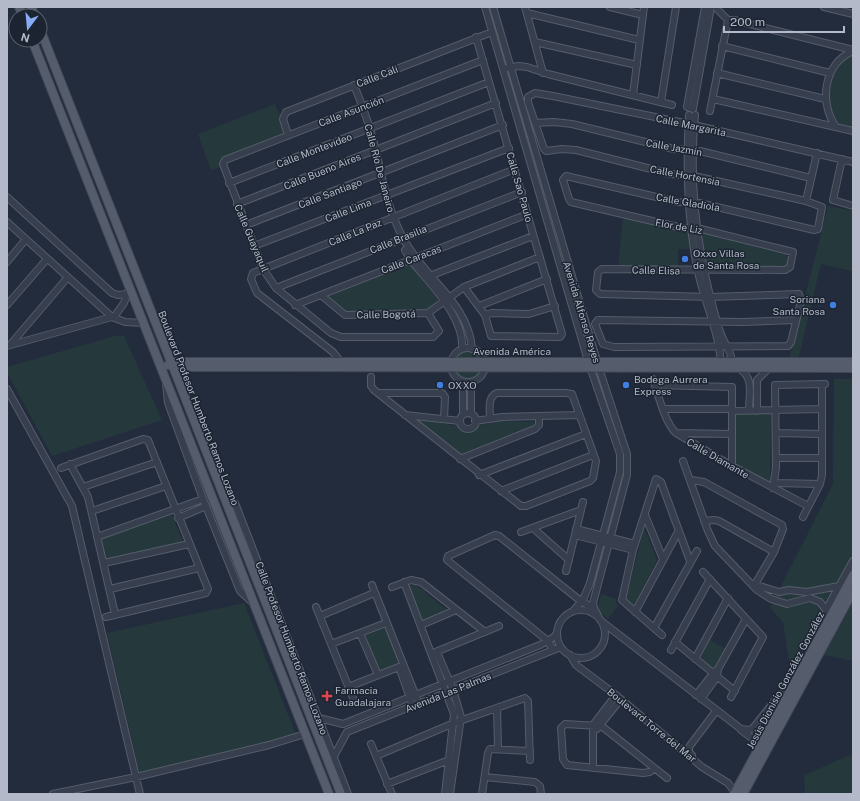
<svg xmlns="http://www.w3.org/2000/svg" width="860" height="801" font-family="'Public Sans',sans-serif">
<rect width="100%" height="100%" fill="#232c3c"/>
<path fill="#25393d" d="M853 55V128C846 127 838 127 833 120 820 102 833 63 853 55Z
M275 104 288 135 225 160 218 168 211 170 198 134Z
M828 206 853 211V271L821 264 798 360H789Z
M623 218 688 234 690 249H678V269L618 267Z
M701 233 791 254 788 267 706 269Z
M410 264 440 303 430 310 345 313 328 300 330 296Z
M115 336H124L162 420 52 456 7 372V367Z
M464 349 475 352 480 357 455 358 458 353Z
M455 372H480C474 381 461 381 455 372Z
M834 379H853V554L791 674 783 622 770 608 833 484Z
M736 414H771L770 482 735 464Z
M423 420 457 426 458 429 467 434 475 431 477 426 500 421 535 422 533 426 460 455 420 422Z
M172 515 183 542 105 560 100 539Z
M644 528 657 560 634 605 626 599Z
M415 584 448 611 423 622 409 587Z
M601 594 617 599 616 602 618 606 608 619 597 611Z
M853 602V661L824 655Z
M244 603 296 735 140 774 107 633Z
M385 628 399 664 379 672 365 636Z
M710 640 726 649 714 670 700 660Z
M853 754V794H805L804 775Z"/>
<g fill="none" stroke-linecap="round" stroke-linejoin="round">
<g stroke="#555c6a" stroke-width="8">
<path id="minor" d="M485 7 588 361 620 454V472L590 583 583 600 573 611
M493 7 599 368 627 454V475L593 603 594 608 599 618
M525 7 543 73
M610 7 643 15
M705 7 687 107 693 109 711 7
M824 7 853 14
M717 9 728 20
M527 13 639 40
M728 20H734L853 50
M535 42 637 65
M722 46 830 73
M507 68 519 66 527 67 548 74 672 105
M717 73 825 99
M354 85C363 107 371 129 376 151 383 182 388 210 403 238 424 278 469 303 472 349
M633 95 644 7
M713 99 853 131
M661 102 676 7
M710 111 728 20
M689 115C686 168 687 220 698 272 705 304 720 334 721 366
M695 115C689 176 695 236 710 296 714 310 717 326 723 339 728 349 732 354 732 364
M535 123 554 122 572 124 674 149 700 151 811 178
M836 127C819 103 823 64 853 51
M288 135 283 119 286 112 492 32
M842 159 833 200 853 206
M229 183 489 82
M7 197 112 293 118 295 127 294
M806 201 817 153
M237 204 496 103
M7 222 112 317
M246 225 503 125
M254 246 509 148
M405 250 410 259C429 283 465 317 462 349
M7 262 26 239
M427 277 533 236
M464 287 485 315 491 336 560 337 562 334 476 37
M276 288 522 192
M321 295 345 315 428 313 464 287 540 257
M7 305 47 259
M295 305 528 214
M479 306 547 279
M428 313 439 331 433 337H341L331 333 276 288 263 269 223 164 225 160 483 60
M485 315 492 313 529 314 555 306
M114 317 124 303 128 291
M796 320 743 322 598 320 595 324 603 344 614 347 788 346 791 342 801 301 799 294 710 297 600 294 596 290 598 272 602 269 785 270 790 267 793 252 701 229 682 228 571 202 569 199 563 180 566 176 678 202 700 203 814 230 818 229 822 207 806 201 699 177 671 174 576 150 562 149 546 151 544 149 528 102V97L535 93 553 96 694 125 853 162
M10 345 68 277
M7 346 112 317 125 322 143 323
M451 365a17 17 0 1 1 34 0a17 17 0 1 1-34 0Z
M340 361 333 352 257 293 251 279 253 273 515 169
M738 368C755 377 749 394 749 411
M371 377V386L374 390 521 506H526L590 481 593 478 596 461 572 394 566 393H497C487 397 490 410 490 419
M653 379C658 394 665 423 676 433L732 466 808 506
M463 382V415
M471 382V414
M166 384 168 403 203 499 240 591 253 603
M655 385 732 387V466
M7 389 72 506 140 794
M378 393H442L445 397 444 419
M663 409H732
M732 411 821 409
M757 411V380L769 368
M460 421a8 8 0 1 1 16 0a8 8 0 1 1-16 0Z
M405 415 460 421
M475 421 502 417 579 415
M677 433 732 434
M776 433 821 434
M776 458H821
M460 459 535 429 539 425V417
M683 461 708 531 715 546 757 590 771 599 787 604 810 598 820 602 826 610 827 623
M70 464 88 497 115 614
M61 468 143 439 148 440 208 589 206 593 106 617
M479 475 586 434
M691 480 704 482 782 525 783 529 774 552 754 586
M775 483 820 484
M83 487 157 462
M773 488 776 468 775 385 825 384
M501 491 593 455
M235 503 348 794
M92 511 166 486
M645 515 663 559
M803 517 820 484 822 475V384
M178 518 206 506
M704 521 714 520 719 521 774 552
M533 528 569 560
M576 529 635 544
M521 532 581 510
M575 535 633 550
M97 537 203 499
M104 563 189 544
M566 571 583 502
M703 572 763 637 731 697
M404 582 454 714 445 794
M753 584 779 592 789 590 807 592 839 586
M372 585 417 699
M392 587 411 580 421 582 485 632
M110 589 199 568
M316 607 353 698
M826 610 853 561
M557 634a24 24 0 1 1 48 0a24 24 0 1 1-48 0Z
M635 612 678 532
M320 616 374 593
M601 621 741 729 749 730 753 728 777 698 791 687
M421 625 456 610
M654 628 697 551
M360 633 378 675
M662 635 622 600 633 550 656 479 661 482 690 561
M675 642 735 691
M331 644 386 623
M553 650 548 641 447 560 448 556 495 535 499 536 582 602 594 608
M671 650 710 579
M437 652 453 690 461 717 450 794
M433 653 499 626
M570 655 576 665 616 695 702 767 728 783 736 794
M695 659 728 598
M348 687 399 667 411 701
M696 695 715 671
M701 699 717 677 718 669 746 619
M497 708 498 748
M315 717 343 724 540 645 554 637 557 633
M597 729 621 699
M741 730 764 747
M371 744 392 794
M692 755 689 752V747L716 711
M376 756 454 723 525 698 528 701 530 760
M333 758 347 732 561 647
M593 768V725L616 695
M654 768 650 772 643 773 567 765 563 759 561 728 565 724 599 726 604 728 667 778
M485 777 535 782 540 786 541 794
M387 784 449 760
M53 794 136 777 269 745 305 734
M482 794 488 753 490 749 530 751"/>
</g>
<g stroke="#404855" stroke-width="10">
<path id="major" d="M19 7 23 16
M31 7 35 16
M40 29 341 794
M32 40 329 794
M171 362H853
M168 365 193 367 853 368
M734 794 853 575
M743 794 853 591"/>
</g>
<use href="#minor" stroke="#373e4d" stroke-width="6"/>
<use href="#major" stroke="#555d6d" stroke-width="8"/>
</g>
<g fill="#3f7fe0" stroke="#1c2431" stroke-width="1.5">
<circle cx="685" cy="259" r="4"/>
<circle cx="833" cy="305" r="4"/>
<circle cx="440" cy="385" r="4"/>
<circle cx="626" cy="385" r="4"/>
</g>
<path fill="#e0444e" stroke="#1c2431" stroke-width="1.5" d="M325 690h4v4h4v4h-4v4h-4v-4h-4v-4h4z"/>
<g text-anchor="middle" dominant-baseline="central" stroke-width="3" stroke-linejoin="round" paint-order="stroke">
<g font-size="10" fill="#b3b9c8" stroke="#1c2431">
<text transform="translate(377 76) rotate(-21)">Calle Cali</text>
<text transform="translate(351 111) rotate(-21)">Calle Asunción</text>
<text transform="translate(691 125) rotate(12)">Calle Margarita</text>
<text transform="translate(674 147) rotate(10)">Calle Jazmín</text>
<text transform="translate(314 150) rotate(-21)">Calle Montevideo</text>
<text transform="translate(380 168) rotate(75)">Calle Río De Janeiro</text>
<text transform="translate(322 171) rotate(-22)">Calle Bueno Aires</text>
<text transform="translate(685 175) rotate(11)">Calle Hortensia</text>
<text transform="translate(520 187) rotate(74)">Calle Sao Paulo</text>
<text transform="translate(330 193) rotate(-21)">Calle Santiago</text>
<text transform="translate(688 202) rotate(10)">Calle Gladiola</text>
<text transform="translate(348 210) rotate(-21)">Calle Lima</text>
<text transform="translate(679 226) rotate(10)">Flor de Liz</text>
<text transform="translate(355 232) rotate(-22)">Calle La Paz</text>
<text transform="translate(252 238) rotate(67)">Calle Guayaquil</text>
<text transform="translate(398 239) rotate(-22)">Calle Brasilia</text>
<text transform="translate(411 259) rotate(-21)">Calle Caracas</text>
<text transform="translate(656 270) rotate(1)">Calle Elisa</text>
<text transform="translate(582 312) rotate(73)">Avenida Alfonso Reyes</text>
<text transform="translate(386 314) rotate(-1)">Calle Bogotá</text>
<text x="512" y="351">Avenida América</text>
<text transform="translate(199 408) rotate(69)">Boulevard Profesor Humberto Ramos Lozano</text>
<text transform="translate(718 458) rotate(30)">Calle Diamante</text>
<text transform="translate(292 648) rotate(69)">Calle Profesor Humberto Ramos Lozano</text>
<text transform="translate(785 680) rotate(-62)">Jesús Dionisio González González</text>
<text transform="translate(448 692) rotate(-22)">Avenida Las Palmas</text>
<text transform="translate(652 725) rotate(39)">Boulevard Torre del Mar</text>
</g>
<g font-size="10" fill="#b3b9c8" stroke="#1c2431" text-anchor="start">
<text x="693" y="253">Oxxo Villas<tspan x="693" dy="12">de Santa Rosa</tspan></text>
<text x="825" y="299" text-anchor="end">Soriana<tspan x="825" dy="12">Santa Rosa</tspan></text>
<text x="634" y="379">Bodega Aurrera<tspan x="634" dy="12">Express</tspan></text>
<text x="448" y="385">OXXO</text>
<text x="335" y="690">Farmacia<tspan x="335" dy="12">Guadalajara</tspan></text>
</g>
</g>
<rect width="860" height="801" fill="none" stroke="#b3b9c8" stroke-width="16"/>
<g transform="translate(28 28) rotate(196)"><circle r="19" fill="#1c2431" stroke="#58606d"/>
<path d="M0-3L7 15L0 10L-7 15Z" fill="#89abf7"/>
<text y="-6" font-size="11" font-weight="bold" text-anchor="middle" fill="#b3b9c8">N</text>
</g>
<path d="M724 26v6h120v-6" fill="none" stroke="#b3b9c8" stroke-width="2"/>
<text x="730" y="26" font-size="12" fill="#b3b9c8" stroke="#1c2431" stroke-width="3" paint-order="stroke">200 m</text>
</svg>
